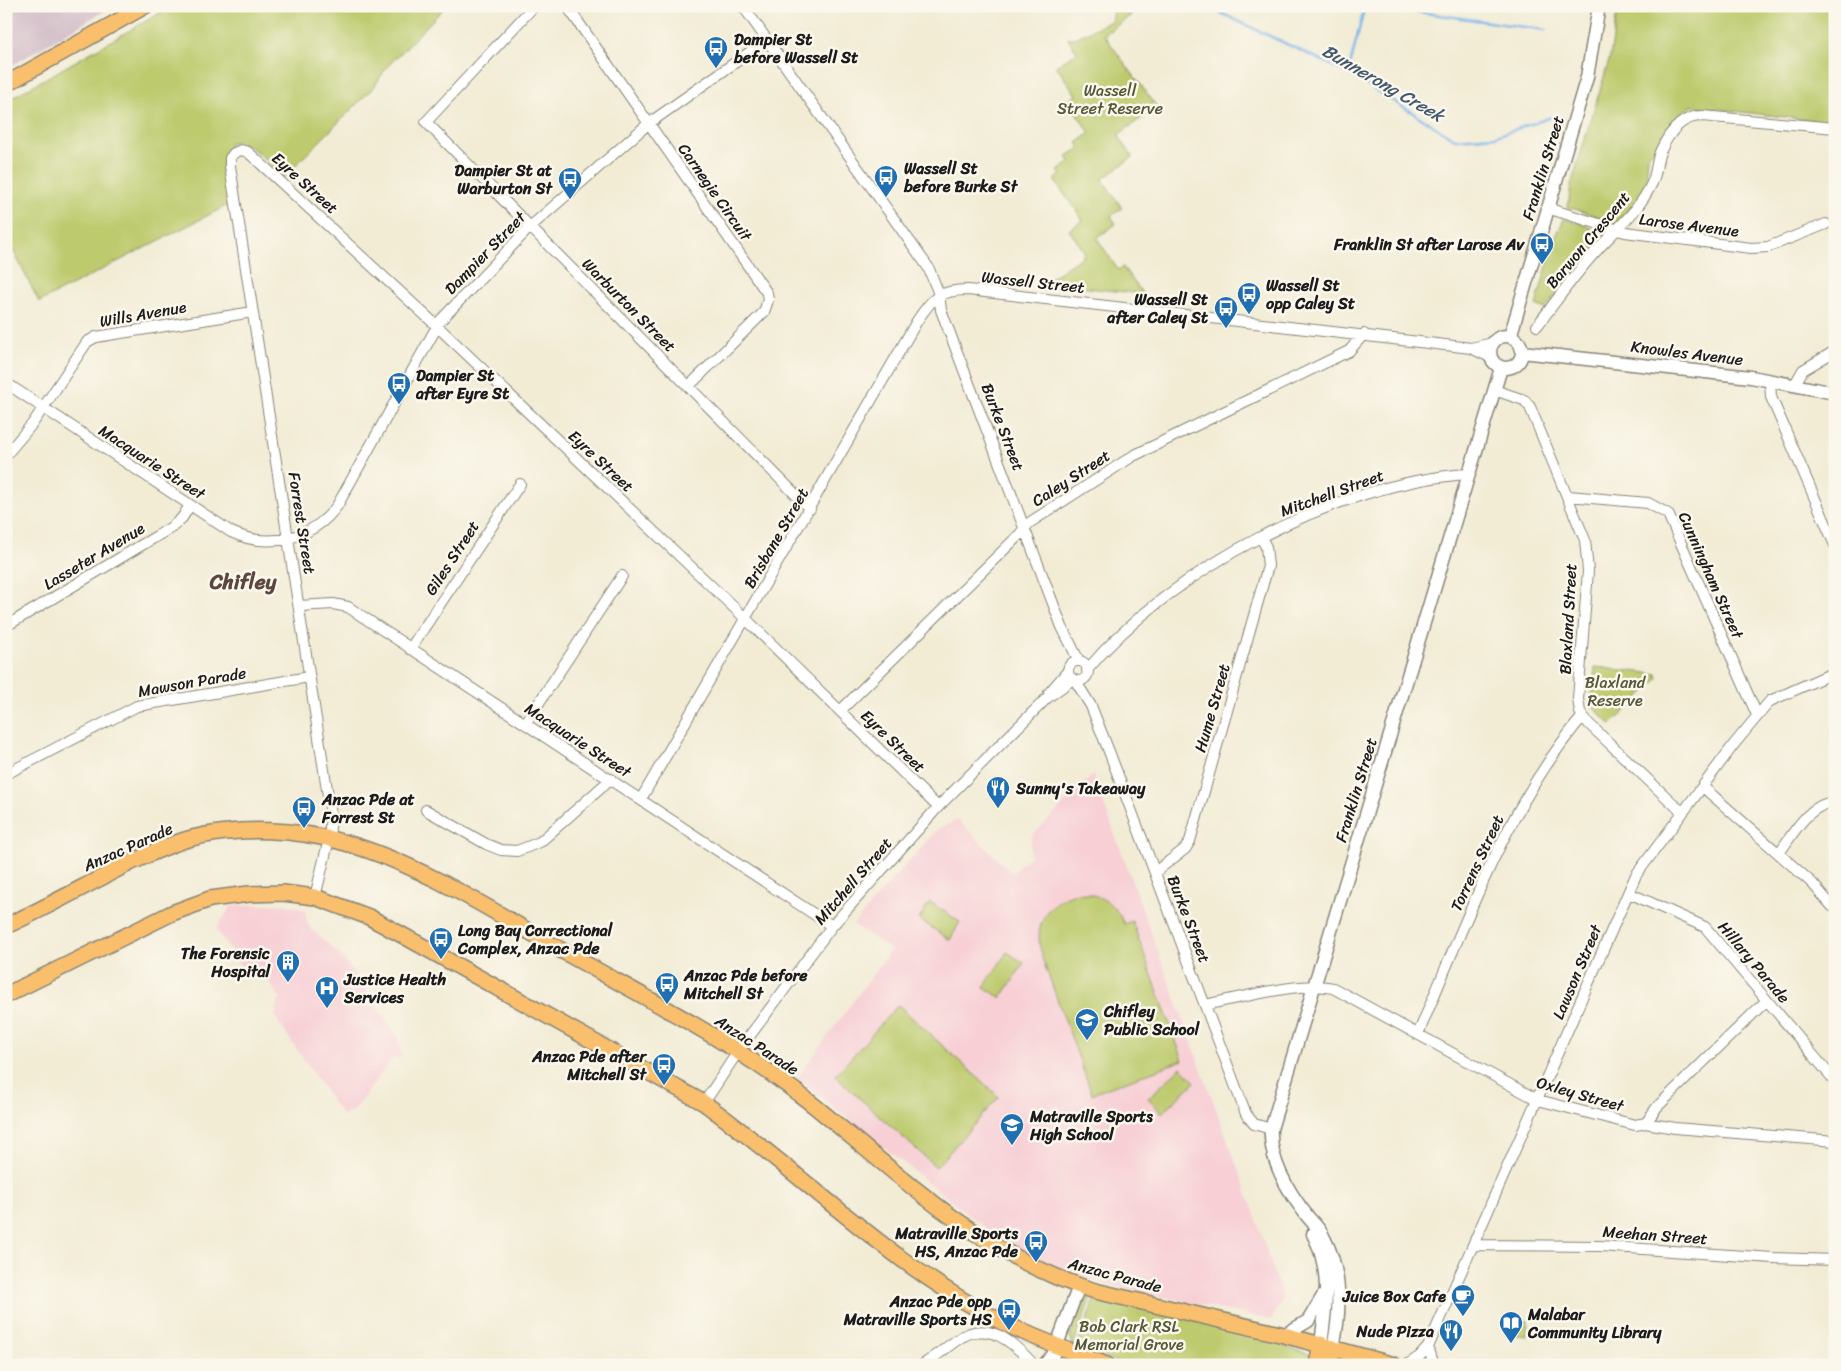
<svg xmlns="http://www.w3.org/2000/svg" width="1841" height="1371" font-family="Sriracha,sans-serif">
<rect width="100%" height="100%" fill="#fbf7ec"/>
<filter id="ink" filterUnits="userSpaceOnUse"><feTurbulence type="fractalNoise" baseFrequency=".02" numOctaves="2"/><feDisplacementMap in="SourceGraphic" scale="10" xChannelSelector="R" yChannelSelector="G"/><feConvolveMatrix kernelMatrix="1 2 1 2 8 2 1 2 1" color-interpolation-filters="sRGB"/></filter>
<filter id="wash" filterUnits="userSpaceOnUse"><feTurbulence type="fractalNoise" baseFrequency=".0096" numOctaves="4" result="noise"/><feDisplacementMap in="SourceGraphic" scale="20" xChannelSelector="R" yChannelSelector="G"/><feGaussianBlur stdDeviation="1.12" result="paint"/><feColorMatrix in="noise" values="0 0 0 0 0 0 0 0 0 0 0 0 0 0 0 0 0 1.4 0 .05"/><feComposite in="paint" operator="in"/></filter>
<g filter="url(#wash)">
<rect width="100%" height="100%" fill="#f2ecd5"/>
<path fill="#f7cfd5" d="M1093 775 1253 1209 1283 1299 1271 1320 1116 1287 1066 1270 1030 1254 994 1235 797 1078 891 950 853 925 937 829 958 820 1012 873 1030 856 1031 837Z
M284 904 305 910 307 921 312 930 342 956 397 1037 402 1056 392 1059 354 1110 343 1117 275 1017 278 1001 281 999 266 978 246 974 216 929 231 906Z"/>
<path fill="#d2bdc8" d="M6 6H113L6 69Z"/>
<path fill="#bdcb6e" stroke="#6c7445" d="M172 6H446L386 68 374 87 284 177C273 167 245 135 230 143L226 158 232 203 39 302 14 252 6 250V101Z
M1114 6H1135L1130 16 1104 35 1157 107 1118 135 1133 157 1102 179 1122 208 1111 216 1116 224 1097 238 1118 270 1123 267 1143 294 1043 283 1083 256 1084 251 1069 230 1083 220 1054 180 1061 175 1058 171 1070 162 1067 156 1080 148 1077 143 1090 133 1068 101 1076 95 1056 66 1077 52 1068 38H1075L1111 21Z
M1618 6H1835V123L1692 106C1672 115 1663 142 1648 156L1646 186 1638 199 1617 223 1568 207 1571 185 1610 57Z
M1564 219C1577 223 1595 225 1600 240L1545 309 1536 305 1555 238Z
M1595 667 1657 674 1658 679 1611 725 1591 705Z
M1077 893C1099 893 1115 903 1124 924L1132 921 1183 1060 1092 1094 1041 955 1042 954C1032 926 1048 899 1077 893Z
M930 902 960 922 950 940 919 919Z
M1007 952 1024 963 1001 998 984 987Z
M898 1005 999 1097 936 1167 835 1076Z
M1181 1067 1195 1082 1162 1113 1148 1098Z
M1091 1297 1073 1346 1070 1335 1084 1301Z
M1095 1297 1281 1340 1285 1347 1310 1354 1308 1365H1125L1077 1347Z
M1513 1319 1528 1321 1527 1336 1510 1334Z"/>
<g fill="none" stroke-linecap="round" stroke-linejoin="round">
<path stroke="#7ab4eb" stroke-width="2.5" d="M1206 6 1348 73 1455 139 1496 136 1552 117
M1376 6 1546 30
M1348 73 1365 6"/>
</g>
</g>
<g filter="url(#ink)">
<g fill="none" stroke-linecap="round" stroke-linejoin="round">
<g stroke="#878478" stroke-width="12">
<path id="minor" d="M534 6 426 122 810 509
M567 6 767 293 768 300 764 312 689 386
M743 6 928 267 939 294 941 310 1062 627 1079 661
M1547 208 1625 232 1751 248 1768 247 1826 224
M1537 326C1557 300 1576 272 1599 248 1619 226 1639 211 1652 183 1657 173 1656 160 1661 150 1670 131 1682 116 1702 116L1835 128
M1471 348 1493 343
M1770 380 1771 397 1835 545
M6 383 231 532C267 549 312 540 337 506L440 321 530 227 648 124 767 40
M1795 384 1803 370 1835 351
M1494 390 1524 400 1530 407 1585 540 1588 571 1578 699 1580 712 1589 724 1682 812
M6 455 33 423 87 342 96 337 253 312
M1569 496 1648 503 1668 514 1757 715
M299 606 333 604 348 607 832 926
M6 626 172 527 182 518 190 505
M410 649 520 484
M1068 671a10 10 0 1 1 20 0a10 10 0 1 1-20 0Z
M1087 670C1172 569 1335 483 1468 474
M1075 680 1091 706 1110 754 1246 1114 1254 1124 1271 1129
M1049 693 1068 671
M840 711 1020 534 1029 523 1133 456 1349 351 1364 334
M525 724 622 576
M6 774 137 706 309 677
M1703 787 1812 883 1832 906
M641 799 917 321C932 298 939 290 968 290L1471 348 1490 357
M426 810 486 844 501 850 517 851 540 842 611 779
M1779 853C1793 834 1809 803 1835 802
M1155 872 1185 849 1190 841 1268 566 1266 547 1261 537
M1629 893 1705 927 1835 1081
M315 897 329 839 331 815 230 166V158L234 153 241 150 248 152 437 326 746 619 938 807
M1205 1005C1240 998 1300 981 1333 988L1538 1100 1635 1125 1646 1123 1675 1128 1835 1141
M1418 1034C1465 925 1505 808 1583 716
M704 1103 739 1050 832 926 938 807 1047 698 1073 679
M1646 1123 1657 1107 1766 1001
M1474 1245 1600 1246 1773 1258 1835 1260
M1428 1347 1434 1365
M922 1365C935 1358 945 1348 957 1340 987 1318 1013 1342 1034 1365
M1407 1365 1419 1357 1428 1347 1636 875 1735 743 1770 701 1835 672"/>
</g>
<g stroke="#878478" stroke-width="15">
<path id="tertiary" d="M1490 352a16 16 0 1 1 32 0a16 16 0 1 1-32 0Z
M1510 337 1587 77 1599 6
M1522 352 1751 377 1835 393
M1313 1234C1332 1270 1326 1305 1321 1344
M1284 1335 1308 1321 1323 1296
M1333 1348C1341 1311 1342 1272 1324 1238 1320 1229 1314 1224 1308 1217 1289 1193 1269 1160 1271 1129L1501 368
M1044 1365 1053 1355 1079 1286"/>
</g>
<g stroke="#878478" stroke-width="18">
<path id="primary" d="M6 84 145 6
M6 926C50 906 91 882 134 861 152 853 172 843 192 838 241 826 297 829 346 843 425 866 497 914 568 954 651 1001 737 1044 812 1104 901 1176 983 1257 1095 1291L1284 1335 1394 1365
M6 995 172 913 210 899 249 894 283 893 315 897 369 917 413 941 704 1103C804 1175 892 1266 1002 1322 1036 1339 1072 1352 1107 1365
M1317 1365 1321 1344
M1329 1365 1333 1348"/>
</g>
<use href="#minor" stroke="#fff" stroke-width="10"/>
<use href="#tertiary" stroke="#fff" stroke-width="12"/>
<use href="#primary" stroke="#f9bf6d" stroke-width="15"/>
</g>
</g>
<defs>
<g id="bus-pin" transform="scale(1.25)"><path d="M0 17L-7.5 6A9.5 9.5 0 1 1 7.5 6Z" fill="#1f6fb2" stroke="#fbf7ec"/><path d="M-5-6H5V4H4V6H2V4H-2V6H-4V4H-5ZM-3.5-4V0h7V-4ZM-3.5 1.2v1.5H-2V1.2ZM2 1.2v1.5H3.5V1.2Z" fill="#fff"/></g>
<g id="restaurant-pin" transform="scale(1.25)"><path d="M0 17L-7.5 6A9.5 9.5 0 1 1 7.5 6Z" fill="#1f6fb2" stroke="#fbf7ec"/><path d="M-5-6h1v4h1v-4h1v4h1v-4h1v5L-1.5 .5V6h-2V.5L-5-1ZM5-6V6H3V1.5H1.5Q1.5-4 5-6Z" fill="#fff"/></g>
<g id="building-pin" transform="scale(1.25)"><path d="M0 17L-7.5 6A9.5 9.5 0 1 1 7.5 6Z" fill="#1f6fb2" stroke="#fbf7ec"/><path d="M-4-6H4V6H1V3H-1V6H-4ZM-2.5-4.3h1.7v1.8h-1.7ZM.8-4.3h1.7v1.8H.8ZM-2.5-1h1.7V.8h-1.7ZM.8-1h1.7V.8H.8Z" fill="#fff"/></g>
<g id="hospital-pin" transform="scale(1.25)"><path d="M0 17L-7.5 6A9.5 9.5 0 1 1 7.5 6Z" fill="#1f6fb2" stroke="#fbf7ec"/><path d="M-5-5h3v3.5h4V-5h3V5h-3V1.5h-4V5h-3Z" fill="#fff"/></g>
<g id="school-pin" transform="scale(1.25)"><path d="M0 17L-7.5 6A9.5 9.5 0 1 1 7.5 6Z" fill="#1f6fb2" stroke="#fbf7ec"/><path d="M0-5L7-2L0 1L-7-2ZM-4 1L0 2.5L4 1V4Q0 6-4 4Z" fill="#fff"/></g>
<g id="cafe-pin" transform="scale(1.25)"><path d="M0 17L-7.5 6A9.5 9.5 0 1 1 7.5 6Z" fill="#1f6fb2" stroke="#fbf7ec"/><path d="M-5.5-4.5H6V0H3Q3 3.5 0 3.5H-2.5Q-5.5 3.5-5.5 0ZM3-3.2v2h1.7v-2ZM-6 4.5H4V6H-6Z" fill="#fff"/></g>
<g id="library-pin" transform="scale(1.25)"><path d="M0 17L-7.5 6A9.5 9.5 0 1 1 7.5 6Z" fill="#1f6fb2" stroke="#fbf7ec"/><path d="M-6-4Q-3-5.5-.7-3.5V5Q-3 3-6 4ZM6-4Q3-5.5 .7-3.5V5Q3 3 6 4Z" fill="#fff"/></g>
</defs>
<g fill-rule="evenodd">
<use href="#bus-pin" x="716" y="48"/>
<use href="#bus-pin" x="886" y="177"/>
<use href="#bus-pin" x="570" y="179"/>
<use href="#bus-pin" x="1542" y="244"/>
<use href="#bus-pin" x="1249" y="294"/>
<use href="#bus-pin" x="1226" y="308"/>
<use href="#bus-pin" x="399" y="384"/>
<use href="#restaurant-pin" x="998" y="788"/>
<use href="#bus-pin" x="304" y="808"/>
<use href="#bus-pin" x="441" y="939"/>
<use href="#building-pin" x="288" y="962"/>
<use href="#bus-pin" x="667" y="984"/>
<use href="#hospital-pin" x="327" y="988"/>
<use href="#school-pin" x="1087" y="1020"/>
<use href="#bus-pin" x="664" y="1065"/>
<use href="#school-pin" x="1012" y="1125"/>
<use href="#bus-pin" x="1036" y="1242"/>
<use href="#cafe-pin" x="1463" y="1296"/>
<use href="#bus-pin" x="1009" y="1310"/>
<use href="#library-pin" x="1511" y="1323"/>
<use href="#restaurant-pin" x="1451" y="1331"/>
</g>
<g text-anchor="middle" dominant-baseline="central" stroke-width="5" stroke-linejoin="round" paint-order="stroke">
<g font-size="16" font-weight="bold" fill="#1c1c1c" stroke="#fbf7ec" text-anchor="start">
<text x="734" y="39">Dampier St<tspan x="734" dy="18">before Wassell St</tspan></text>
<text x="904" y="168">Wassell St<tspan x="904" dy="18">before Burke St</tspan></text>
<text x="552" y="170" text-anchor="end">Dampier St at<tspan x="552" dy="18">Warburton St</tspan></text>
<text x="1524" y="244" text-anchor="end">Franklin St after Larose Av</text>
<text x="1266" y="285">Wassell St<tspan x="1266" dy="18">opp Caley St</tspan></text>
<text x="1208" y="299" text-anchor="end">Wassell St<tspan x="1208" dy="18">after Caley St</tspan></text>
<text x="416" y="375">Dampier St<tspan x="416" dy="18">after Eyre St</tspan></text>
<text x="1016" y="788">Sunny's Takeaway</text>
<text x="322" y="799">Anzac Pde at<tspan x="322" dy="18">Forrest St</tspan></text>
<text x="458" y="930">Long Bay Correctional<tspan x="458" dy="18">Complex, Anzac Pde</tspan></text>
<text x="270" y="953" text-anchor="end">The Forensic<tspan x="270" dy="18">Hospital</tspan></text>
<text x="684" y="975">Anzac Pde before<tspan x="684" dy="18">Mitchell St</tspan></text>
<text x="344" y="979">Justice Health<tspan x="344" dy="18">Services</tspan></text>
<text x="1104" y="1011">Chifley<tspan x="1104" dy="18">Public School</tspan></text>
<text x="646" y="1056" text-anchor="end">Anzac Pde after<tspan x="646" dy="18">Mitchell St</tspan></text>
<text x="1030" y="1116">Matraville Sports<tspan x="1030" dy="18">High School</tspan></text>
<text x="1018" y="1233" text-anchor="end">Matraville Sports<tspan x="1018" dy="18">HS, Anzac Pde</tspan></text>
<text x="1446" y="1296" text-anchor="end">Juice Box Cafe</text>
<text x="992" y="1301" text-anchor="end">Anzac Pde opp<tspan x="992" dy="18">Matraville Sports HS</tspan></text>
<text x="1528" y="1314">Malabar<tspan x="1528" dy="18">Community Library</tspan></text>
<text x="1434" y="1331" text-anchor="end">Nude Pizza</text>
</g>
<g font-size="16" fill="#545939" stroke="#fbf7ec">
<text x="1110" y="90">Wassell<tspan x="1110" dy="18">Street Reserve</tspan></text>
<text x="1615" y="682">Blaxland<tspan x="1615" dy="18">Reserve</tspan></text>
<text x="1129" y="1326">Bob Clark RSL<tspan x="1129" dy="18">Memorial Grove</tspan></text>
</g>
<g font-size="16" fill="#1c1c1c" stroke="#fbf7ec">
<text transform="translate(1543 168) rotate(-73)">Franklin Street</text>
<text transform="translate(305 183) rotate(42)">Eyre Street</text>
<text transform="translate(715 192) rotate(55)">Carnegie Circuit</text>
<text transform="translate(1689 225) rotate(7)">Larose Avenue</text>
<text transform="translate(1588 240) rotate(-50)">Barwon Crescent</text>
<text transform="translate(485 253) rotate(-46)">Dampier Street</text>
<text transform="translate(1033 282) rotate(6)">Wassell Street</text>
<text transform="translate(629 305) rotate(45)">Warburton Street</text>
<text transform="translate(143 314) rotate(-10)">Wills Avenue</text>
<text transform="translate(1687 353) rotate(7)">Knowles Avenue</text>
<text transform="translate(1003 427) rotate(69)">Burke Street</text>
<text transform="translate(601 461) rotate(43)">Eyre Street</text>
<text transform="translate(152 462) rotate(33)">Macquarie Street</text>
<text transform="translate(1071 478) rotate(-33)">Caley Street</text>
<text transform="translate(1332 493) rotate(-20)">Mitchell Street</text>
<text transform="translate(302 523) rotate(81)">Forrest Street</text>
<text transform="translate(776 538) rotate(-60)">Brisbane Street</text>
<text transform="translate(94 556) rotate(-31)">Lasseter Avenue</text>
<text transform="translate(452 558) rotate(-57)">Giles Street</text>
<text transform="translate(1711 575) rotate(66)">Cunningham Street</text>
<text transform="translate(1568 619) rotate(-87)">Blaxland Street</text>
<text transform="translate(192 682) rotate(-10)">Mawson Parade</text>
<text transform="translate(1212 708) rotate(-74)">Hume Street</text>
<text transform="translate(578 740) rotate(33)">Macquarie Street</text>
<text transform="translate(893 741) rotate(44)">Eyre Street</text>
<text transform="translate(1356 790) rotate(-73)">Franklin Street</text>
<text transform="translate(128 847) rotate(-24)">Anzac Parade</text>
<text transform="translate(1477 863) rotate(-65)">Torrens Street</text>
<text transform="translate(853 881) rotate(-49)">Mitchell Street</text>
<text transform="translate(1189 919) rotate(69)">Burke Street</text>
<text transform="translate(1754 962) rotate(50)">Hillary Parade</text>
<text transform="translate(1577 972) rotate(-67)">Lawson Street</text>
<text transform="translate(757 1045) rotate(33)">Anzac Parade</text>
<text transform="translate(1580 1094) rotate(16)">Oxley Street</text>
<text transform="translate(1655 1235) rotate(4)">Meehan Street</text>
<text transform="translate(1115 1275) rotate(15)">Anzac Parade</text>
</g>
<g font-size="18" font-style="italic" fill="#42596f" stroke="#fbf7ec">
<text transform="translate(1383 83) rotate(30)">Bunnerong Creek</text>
</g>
<g font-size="21" font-weight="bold" fill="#5d463f" stroke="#fbf7ec">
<text x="243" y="582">Chifley</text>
</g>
</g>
<rect width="1841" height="1371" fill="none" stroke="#fbf7ec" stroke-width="25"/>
</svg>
